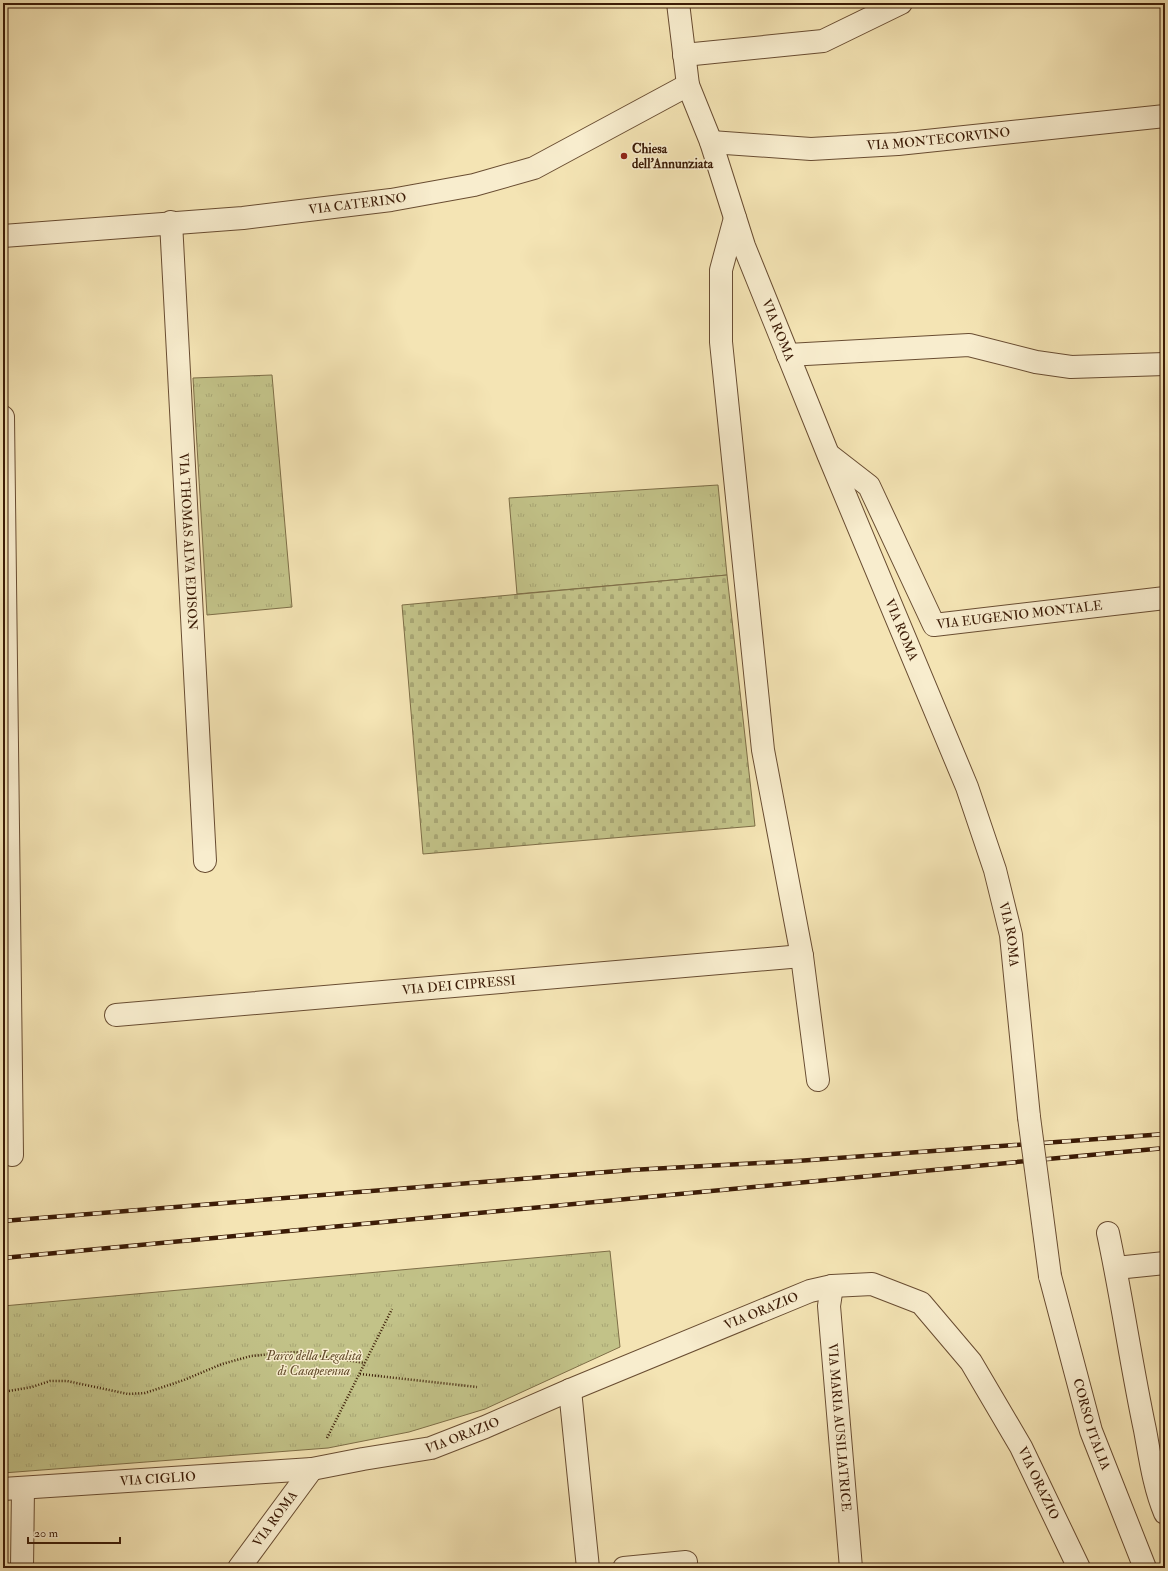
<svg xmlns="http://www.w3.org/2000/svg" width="1168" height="1571" font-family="'IM FELL Double Pica',serif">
<defs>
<pattern id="grass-tufts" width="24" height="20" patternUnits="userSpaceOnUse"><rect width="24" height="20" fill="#c2c288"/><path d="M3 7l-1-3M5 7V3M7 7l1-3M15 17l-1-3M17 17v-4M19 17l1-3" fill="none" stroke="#a8a674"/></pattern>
<pattern id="cemetery-stones" width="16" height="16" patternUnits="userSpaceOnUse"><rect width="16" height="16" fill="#c2c288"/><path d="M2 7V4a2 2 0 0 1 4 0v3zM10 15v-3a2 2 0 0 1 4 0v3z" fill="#a8a674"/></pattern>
</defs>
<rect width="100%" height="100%" fill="#f4e4b4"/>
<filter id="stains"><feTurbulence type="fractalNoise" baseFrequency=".005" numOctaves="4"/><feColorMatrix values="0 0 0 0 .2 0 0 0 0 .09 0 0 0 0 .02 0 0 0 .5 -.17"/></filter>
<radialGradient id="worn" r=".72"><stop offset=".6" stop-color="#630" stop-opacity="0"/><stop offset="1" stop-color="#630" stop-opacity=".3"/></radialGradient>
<path fill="url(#grass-tufts)" stroke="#7e6e47" d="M272 375 292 607 207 615 193 378Z
M718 485 727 575 517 594 509 498Z
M610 1251 620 1347 485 1409 409 1432 328 1448 3 1473V1306Z"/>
<path fill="url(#cemetery-stones)" stroke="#7e6e47" d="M727 575 755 826 423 854 402 605Z"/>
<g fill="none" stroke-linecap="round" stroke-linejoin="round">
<g stroke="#694d32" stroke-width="24">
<g id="minor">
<path id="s1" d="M678 3 688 85 711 142 744 246 828 454 967 787 995 870 1011 935 1029 1117"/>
<path d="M684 55 823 41 901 3"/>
<path id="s2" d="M711 142 811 149 898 144 1165 116"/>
<path d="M735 218 721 270V342L763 750 802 956 818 1080"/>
<path id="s3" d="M171 222 205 861"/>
<path id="s4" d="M3 236 243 218 391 200 474 185 534 168 688 85"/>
<path d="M788 355 969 345 1036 362 1071 367 1165 364"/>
<path d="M3 417 12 1155"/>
<path id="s5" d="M829 455 869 486 934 625 1165 598"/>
<path id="s6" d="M116 1015 802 956"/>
<path d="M1108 1233C1122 1298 1131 1364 1145 1430 1150 1457 1154 1487 1165 1513"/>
<path d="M1116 1268 1165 1263"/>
<path id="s7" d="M1050 1276 1091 1431 1145 1568"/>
<path id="s8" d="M832 1286 829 1306 851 1568"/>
<path d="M570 1390 588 1568"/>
<path id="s9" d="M3 1489 312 1469 363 1459 431 1448 485 1427 570 1390 810 1291 832 1286 872 1284 921 1303 971 1362 1021 1447 1079 1568"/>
<path d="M22 1568 23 1488"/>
<path id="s10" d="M239 1568 312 1469"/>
<path d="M624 1568 686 1562"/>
</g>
</g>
<path stroke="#3b1b06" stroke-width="2.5" stroke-dasharray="1 2" stroke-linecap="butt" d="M360 1374 477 1387
M3 1392 32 1387 50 1381H67L128 1394 145 1393 184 1380 222 1364 251 1356 295 1352 365 1363
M327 1438 392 1309"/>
<use href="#minor" stroke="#f8edce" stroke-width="22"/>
<g stroke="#3b1b06" stroke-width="4.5">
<path id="rail" d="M3 1221 631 1170 797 1161 1165 1134
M3 1258 1165 1148"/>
</g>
<use href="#rail" stroke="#f8edce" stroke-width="3" stroke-dasharray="9" stroke-linecap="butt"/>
<g stroke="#694d32" stroke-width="24" stroke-linecap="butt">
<path id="minor-bridge" d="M1029 1117 1050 1276"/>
</g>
<use href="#minor-bridge" stroke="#f8edce" stroke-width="22"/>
</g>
<circle fill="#8f2418" stroke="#f8edce" stroke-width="1.5" cx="624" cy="156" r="4"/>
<g text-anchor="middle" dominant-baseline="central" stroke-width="3" stroke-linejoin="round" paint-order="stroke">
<g font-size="13" fill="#3b1b06" stroke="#f8edce">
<text stroke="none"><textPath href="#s2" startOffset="228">VIA MONTECORVINO</textPath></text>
<text stroke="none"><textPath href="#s4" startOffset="356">VIA CATERINO</textPath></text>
<text stroke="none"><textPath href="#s1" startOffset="344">VIA ROMA</textPath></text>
<text stroke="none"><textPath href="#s3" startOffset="320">VIA THOMAS ALVA EDISON</textPath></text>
<text stroke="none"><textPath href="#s5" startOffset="290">VIA EUGENIO MONTALE</textPath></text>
<text stroke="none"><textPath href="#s1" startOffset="668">VIA ROMA</textPath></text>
<text stroke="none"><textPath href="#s1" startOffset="992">VIA ROMA</textPath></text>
<text stroke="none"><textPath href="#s6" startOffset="344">VIA DEI CIPRESSI</textPath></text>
<text stroke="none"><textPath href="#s9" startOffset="788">VIA ORAZIO</textPath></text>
<text stroke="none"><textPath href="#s7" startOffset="154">CORSO ITALIA</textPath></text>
<text stroke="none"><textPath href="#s8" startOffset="142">VIA MARIA AUSILIATRICE</textPath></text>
<text stroke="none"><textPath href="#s9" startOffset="464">VIA ORAZIO</textPath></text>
<text stroke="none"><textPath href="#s9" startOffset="155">VIA CIGLIO</textPath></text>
<text stroke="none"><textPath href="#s9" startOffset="1172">VIA ORAZIO</textPath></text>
<text stroke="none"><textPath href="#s10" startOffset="61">VIA ROMA</textPath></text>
</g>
<g font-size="13" font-weight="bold" fill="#3b1b06" stroke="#f8edce" text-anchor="start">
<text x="632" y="149">Chiesa<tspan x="632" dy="15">dell'Annunziata</tspan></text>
</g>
<g font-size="13" font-style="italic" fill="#644d2d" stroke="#f8edce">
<text x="314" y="1356">Parco della Legalità<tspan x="314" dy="15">di Casapesenna</tspan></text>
</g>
</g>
<rect width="1168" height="1571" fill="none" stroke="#f4e4b4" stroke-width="16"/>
<rect x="4" y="4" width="1160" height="1563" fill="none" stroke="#3b1b06" stroke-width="2"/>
<rect x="8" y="8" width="1152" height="1555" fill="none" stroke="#3b1b06"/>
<path d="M28 1537v6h92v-6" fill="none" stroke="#3b1b06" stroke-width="2"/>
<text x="34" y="1537" font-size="12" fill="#3b1b06" stroke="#f8edce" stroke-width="3" paint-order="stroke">20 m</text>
<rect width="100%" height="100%" filter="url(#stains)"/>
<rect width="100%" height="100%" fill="url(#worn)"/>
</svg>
